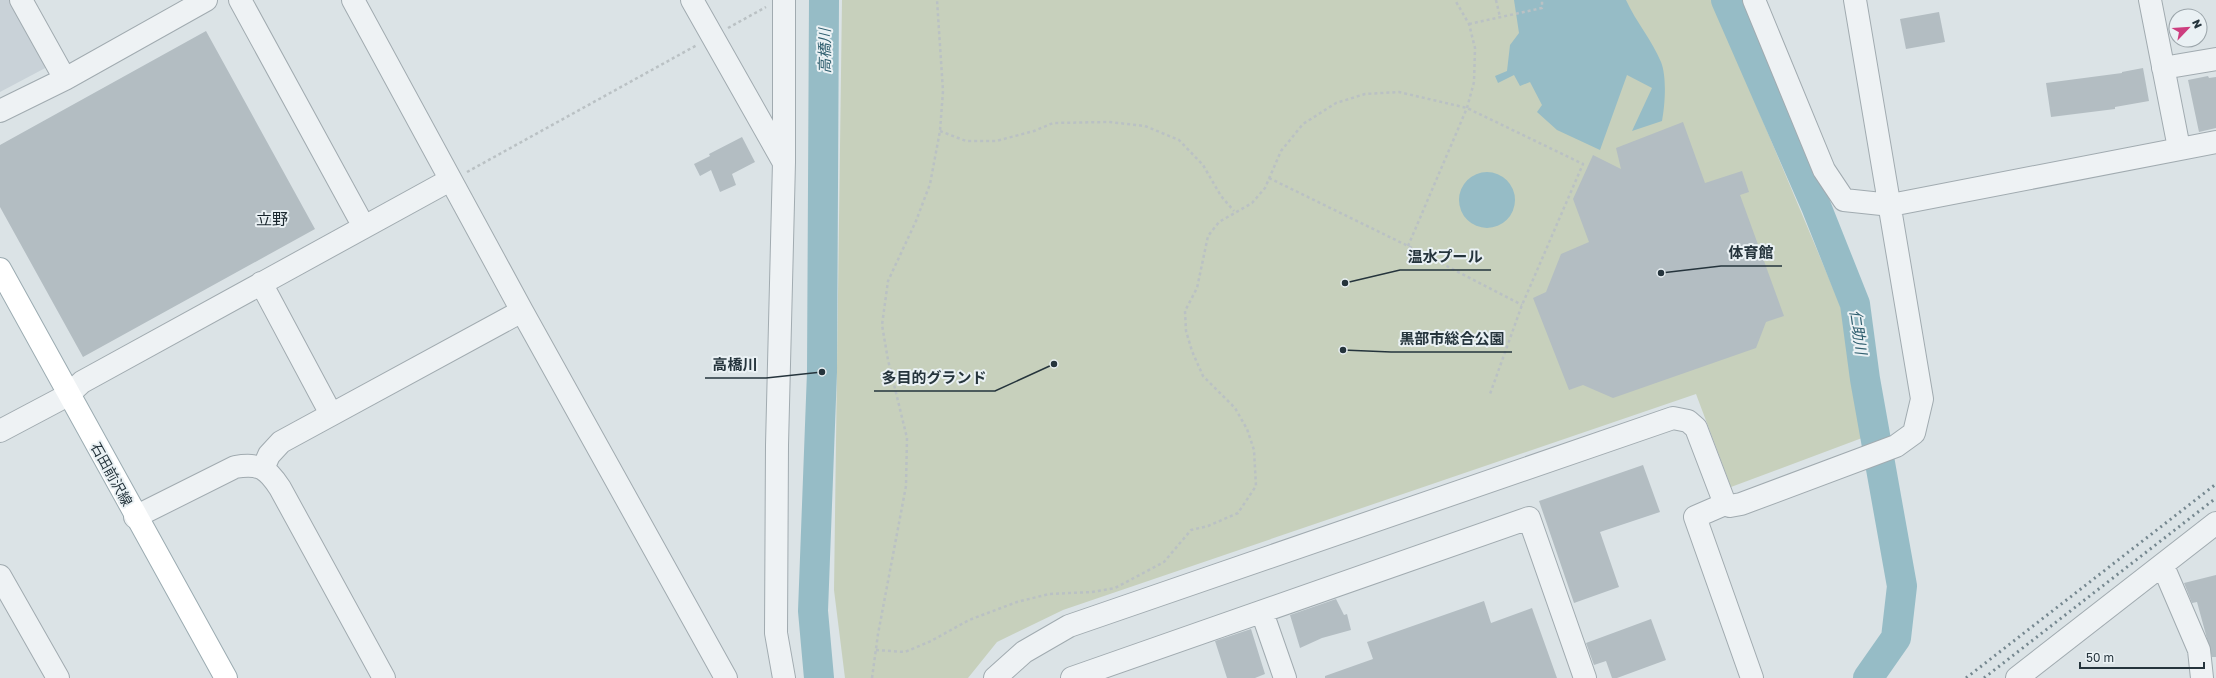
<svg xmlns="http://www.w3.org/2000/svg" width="2216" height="678" font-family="'Golos Text','Noto Sans JP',sans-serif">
<rect width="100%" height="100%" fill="#dbe3e6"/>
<path fill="#c9d2d8" d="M0 0H12L49 66 0 92Z"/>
<path fill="#c7d0bc" d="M842 0H1712L1841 307 1862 438 1731 487 1696 394 1063 610 997 642 968 678H845L834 590Z"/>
<path fill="#96bcc6" d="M1514 0H1626C1636 22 1652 40 1661 62 1667 77 1665 105 1662 121L1632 131 1652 88 1627 75 1600 150 1557 130 1537 112 1542 105 1530 82 1520 86 1514 75 1498 83 1495 76 1507 71 1510 45 1519 33Z
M1459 200a28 28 0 1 1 56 0a28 28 0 1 1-56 0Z"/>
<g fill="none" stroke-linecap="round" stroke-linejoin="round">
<path stroke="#96bcc6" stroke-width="30" d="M1726 0 1816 206 1855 304 1865 379 1902 586 1896 638 1868 678
M819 678 813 611 822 372 824 0"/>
</g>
<path fill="#b3bdc2" d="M1939 12 1945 42 1906 49 1900 19Z
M206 31 315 229 83 357 0 207V145Z
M2143 68 2149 101 2115 107V109L2051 117 2046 83 2122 73V72Z
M2208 76 2209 78 2216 77V128L2199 132 2188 80Z
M1683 122 1705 183 1742 171 1749 192 1740 195 1784 316 1766 322 1756 348 1613 398 1583 385 1569 390 1533 298 1546 292 1561 254 1589 242 1573 199 1593 155 1621 169 1616 148Z
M742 137 755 162 732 174 736 185 720 192 711 170 700 176 694 164 710 156 709 154Z
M1643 465 1660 512 1600 532 1619 587 1574 603 1539 501Z
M2216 575V657H2212L2197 602 2192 603 2184 583Z
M1336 599 1344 615 1347 614 1351 630 1322 638 1300 648 1290 615Z
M1484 601 1491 623 1532 608 1557 678H1325V676L1373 659 1367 642Z
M1651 619 1666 660 1617 678H1612L1606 661 1594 665 1586 643Z
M1251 629 1265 674 1255 678H1227L1215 641Z"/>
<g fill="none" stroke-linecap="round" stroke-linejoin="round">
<g stroke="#a1abb0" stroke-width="24">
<path id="minor" d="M21 0 65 79
M240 0 364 227
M353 0 522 311 726 678
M692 0 783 161
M784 0V162L777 445 776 633 784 678
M1754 0 1824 170 1844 200 1891 205 2216 142
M2150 0 2179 148
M2163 68 2216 59
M0 111 65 79 206 0
M261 283 331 414
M0 431 68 395 82 382 450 180
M263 469 269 455 281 442 522 311
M135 517 235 467C260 463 267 468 280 488L384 678
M2163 566 2199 650 2202 678
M0 576 58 678
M1262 612 1285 678
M995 678 1024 652 1069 626 1673 418 1688 421 1696 428 1725 504
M1072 678 1529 518 1585 678
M1752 678 1695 517 1725 504 1730 506 1741 504 1896 446 1914 433 1922 399 1855 0
M2017 678 2216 523"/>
</g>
<g stroke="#9babb1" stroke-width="24">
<path id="major" d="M0 269 226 678"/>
</g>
<path stroke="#bac1c4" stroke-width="2.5" stroke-dasharray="3 3" stroke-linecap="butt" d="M1496 0 1500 17
M1469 24 1542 8V0
M728 28 766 7
M940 131 966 141H996L1034 131 1053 123 1109 122 1145 126 1179 140 1203 165 1221 196 1234 211
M467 172 697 45
M1269 178 1408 246 1522 305
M1408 246 1467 108 1474 82 1475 48 1469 24 1455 0
M876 650 905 652 931 641 969 620 1017 602 1049 594 1092 592 1115 588 1164 562 1191 530 1208 526 1238 513 1256 486 1254 450 1247 429 1235 408 1203 376 1192 351 1186 331 1185 311 1197 288 1208 236 1219 222 1252 203 1265 188 1281 151 1303 124 1336 103 1365 94 1399 92 1467 108 1583 164 1522 305 1490 394
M872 678 878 634 906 486 907 438 888 360 882 325 888 281 916 221 930 184 940 131 943 91 937 0"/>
<use href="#minor" stroke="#eef2f4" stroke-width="22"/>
<use href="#major" stroke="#fff" stroke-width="22"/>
<path stroke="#75878f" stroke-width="3" stroke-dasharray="2 4" stroke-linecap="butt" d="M1966 678 2216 484
M1984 678 2216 498"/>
</g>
<g text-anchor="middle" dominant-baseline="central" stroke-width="4" stroke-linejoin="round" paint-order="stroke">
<g font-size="14" fill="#25343c" stroke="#eaf1f4">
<text transform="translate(112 474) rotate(61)">石田前沢線</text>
</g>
<g font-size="15" font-style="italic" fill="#305f6f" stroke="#eaf1f4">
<text transform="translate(824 51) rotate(-90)">高橋川</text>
<text transform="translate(1859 332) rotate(82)">仁助川</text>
</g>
<g font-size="16" fill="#18252c" stroke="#eaf1f4">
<text x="272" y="219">立野</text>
</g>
</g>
<path fill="none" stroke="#25343c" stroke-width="1.5" d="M1661 273L1721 266H1782M1345 283L1400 270H1491M1343 350L1391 352H1512M822 372L766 378H705M1054 364L995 391H874"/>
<g fill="#25343c" stroke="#eaf1f4" stroke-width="1.5">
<circle cx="1661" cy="273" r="4"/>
<circle cx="1345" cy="283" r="4"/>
<circle cx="1343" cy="350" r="4"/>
<circle cx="822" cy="372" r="4"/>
<circle cx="1054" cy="364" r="4"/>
</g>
<g font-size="15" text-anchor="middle" font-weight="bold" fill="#25343c" stroke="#eaf1f4" stroke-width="4" stroke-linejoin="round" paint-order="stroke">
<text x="1751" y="258">体育館</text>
<text x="1445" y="262">温水プール</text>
<text x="1452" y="344">黒部市総合公園</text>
<text x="735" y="370">高橋川</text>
<text x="934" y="383">多目的グランド</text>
</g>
<g transform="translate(2188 28) rotate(65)"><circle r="19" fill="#eaf1f4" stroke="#9ba5aa"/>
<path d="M0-3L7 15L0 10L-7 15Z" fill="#cd3e7f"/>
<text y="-6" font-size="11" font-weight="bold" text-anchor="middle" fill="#25343c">N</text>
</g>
<path d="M2080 662v6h124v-6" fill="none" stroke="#25343c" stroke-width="2"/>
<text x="2086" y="662" font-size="12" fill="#25343c" stroke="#eaf1f4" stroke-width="3" paint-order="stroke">50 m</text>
</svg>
